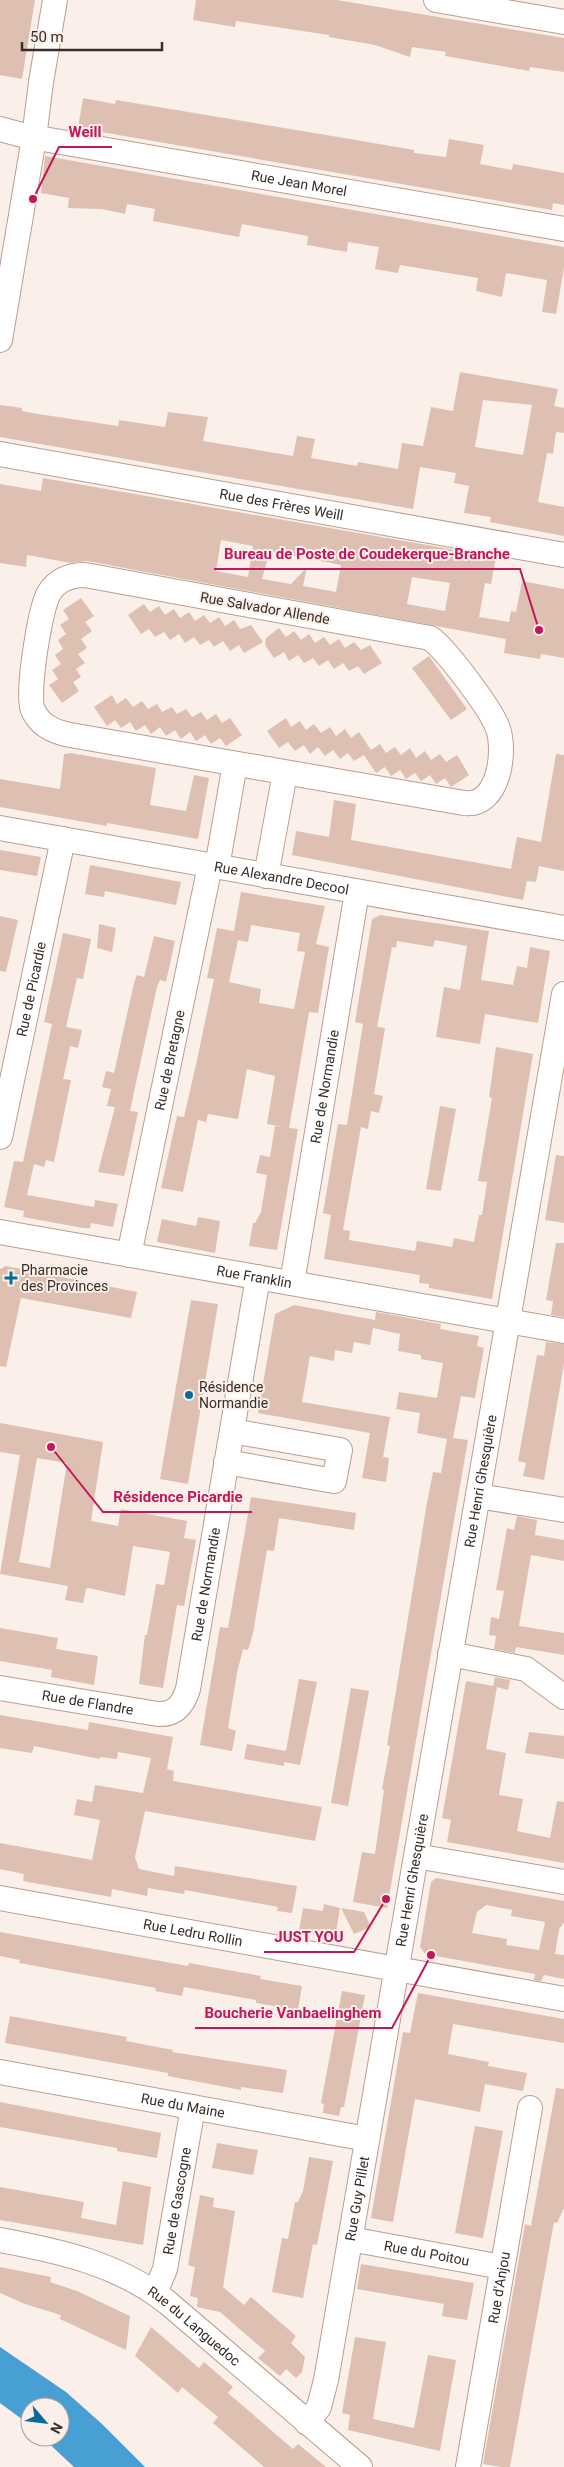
<svg xmlns="http://www.w3.org/2000/svg" width="564" height="2467" font-family="Roboto,sans-serif">
<rect width="100%" height="100%" fill="#fbefe9"/>
<path fill="#489fd3" d="M0 2347 66 2392 102 2424 145 2467H74L42 2437H60V2407H30V2425L0 2403Z"/>
<path fill="#ddc0b1" fill-rule="evenodd" d="M0 0H35L22 79 0 75Z
M196 0H337L564 38V72L530 67 529 71 445 56 446 52 412 47 410 57 375 45 329 37V35L236 21 235 27 193 20Z
M83 98 115 104 116 100 356 140 414 150V153L446 157 449 139 484 145 480 164 512 170 513 164 564 173V205L553 203 552 210 78 128Z
M45 156 564 247V268L556 314 542 312 547 280 506 273 502 297 476 291 478 278 400 265 398 273 375 269 379 247 348 242 347 252 307 245 308 236 242 224 239 237 153 221 155 209 127 204 125 214 102 209 68 208 69 198 41 193Z
M460 372 558 389 554 406 564 408V433L556 432 553 454 547 453 538 502 564 507V536L490 522 491 517 464 513 469 486 454 483 456 473 420 467 413 509 0 437V405L22 408V411L38 414 118 426 119 420 165 427 168 412 208 417 203 441 293 456 297 436 315 439 311 458 357 466 358 462 398 469 402 443 423 446 431 407 453 411ZM483 400 532 405 523 455 475 447Z
M43 478 496 557 491 584 485 583 479 617 509 622 511 611 516 612 522 581 564 589V658L541 654 540 659 504 653 506 639 87 561 71 563 27 555 26 567 0 563V484L41 491ZM221 540 253 546 248 577 216 571ZM270 551 341 565 336 592 303 586 307 567 291 584 262 579ZM412 577 450 583 445 611 407 604Z
M81 598 94 616 85 622 92 631 81 639 87 648 78 654 85 663 76 669 81 677 73 682 79 691 62 703 49 685 58 679 52 670 61 664 55 655 63 649 58 640 66 634 60 625 69 619 63 610Z
M144 604 150 612 159 606 165 615 174 609 180 618 189 612 195 621 204 615 210 623 219 617 225 626 234 620 240 629 251 625 263 642 244 653 239 645 230 651 223 641 214 647 209 640 200 645 194 637 185 643 179 634 170 640 164 632 155 637 149 629 141 634 128 615Z
M279 628 286 637 294 631 301 640 309 634 315 643 324 637 330 645 339 639 345 648 354 642 361 650 370 645 382 663 364 674 358 666 349 671 343 663 334 669 328 660 319 666 313 658 304 663 298 655 289 661 284 652 274 658 265 645 266 638Z
M429 656 467 709 451 720 412 668Z
M112 695 117 704 126 698 133 707 142 701 148 709 157 704 162 712 172 707 177 714 186 709 192 717 201 712 207 720 216 714 222 723 230 718 242 735 226 746 220 738 211 744 205 735 196 741 190 732 181 739 175 730 166 736 160 727 151 734 145 725 136 731 130 722 121 728 115 720 107 726 94 707Z
M286 718 291 727 300 721 306 730 314 724 321 733 330 727 336 736 345 729 351 738 359 732 371 750 380 744 386 753 395 747 401 755 410 748 416 758 425 751 431 760 440 754 446 762 457 755 469 775 451 787 445 778 436 784 430 775 421 781 415 773 406 779 400 770 391 776 385 767 376 773 364 755 354 761 348 753 340 759 333 750 325 756 318 747 310 754 304 745 295 751 288 742 279 748 267 731Z
M71 753 156 768 150 805 186 811 194 775 209 778 198 839 107 823V826L0 807V779L60 789 64 754Z
M556 754 564 755V871L539 866 536 882 527 881 523 900 292 855 296 831 329 837 334 800 356 804 351 840 511 869 517 837 541 842Z
M0 850 41 857 37 876 0 870Z
M90 865 181 882 176 905 105 891 104 897 85 894Z
M241 892 325 906 316 944 329 947 318 1013 309 1012 295 1094 289 1128 298 1129 277 1250 249 1246 253 1223H255L261 1212 267 1175 256 1173 260 1155 270 1157 275 1126 285 1127 267 1124 275 1076 247 1069 238 1119 208 1114 206 1122 198 1120 183 1192 161 1188 177 1116 184 1117 197 1060 214 979 207 978 217 928 234 931ZM251 925 300 933 297 951 305 952 294 1009 259 1003 261 989 229 982 238 940 248 942Z
M380 915 489 931 481 980 513 985 517 966 527 968 530 947 550 951 538 1023 485 1014 480 1044 436 1037 444 987 460 990 467 946 435 940 433 947 397 941 396 948 392 947 377 1027 385 1028 374 1094 383 1096 379 1113 371 1111 368 1129 361 1127 343 1230 350 1231 349 1240 415 1251 417 1241 452 1247 454 1238 474 1242 479 1215H482L487 1182 478 1181 492 1098 489 1097 496 1047 533 1054 492 1299 429 1288V1284L419 1283 420 1275 324 1259 331 1215 323 1213 338 1124 347 1125 363 1024 355 1022 372 919Z
M0 916 18 920 6 972 0 971Z
M99 924 116 928 112 952 97 948Z
M63 933 91 939 83 979 77 978 66 1027 82 1030 78 1048 70 1046 67 1062 63 1079 71 1080 54 1162 46 1160 44 1167 34 1164 27 1195 94 1207 95 1200 118 1204 113 1227 91 1223 90 1228H83L23 1217 24 1211 4 1207 14 1161 23 1162 52 1024 44 1022Z
M154 936 175 941 166 982 160 980 157 987 137 1078 130 1111 138 1112 126 1169 124 1176 98 1172 115 1107 107 1106 111 1089 102 1087 106 1071 114 1073 134 983 137 975 144 977Z
M440 1106 456 1109 441 1191 426 1189Z
M556 1155 564 1156V1223L545 1220Z
M198 1217 220 1221 215 1253 157 1242 162 1219 196 1226Z
M556 1243H564V1317L551 1315 553 1301 546 1300Z
M6 1266 137 1292 131 1318 21 1298 6 1367 0 1366V1269Z
M191 1300 218 1304 188 1484 160 1479Z
M294 1305 375 1320 376 1312 441 1324 440 1329 479 1336 477 1346 484 1348 475 1398 461 1396 453 1438 468 1440 387 1908 353 1902 362 1852 375 1854 384 1790 382 1789 390 1746 387 1745 427 1503 433 1472 441 1473 447 1439 417 1433 420 1413 396 1409 399 1392 437 1398 443 1363 421 1359V1355L398 1351 400 1334 373 1328 370 1345 354 1342 352 1353 335 1350 334 1361 310 1356 302 1402 390 1417 383 1457 389 1458 386 1482 362 1478 370 1433 258 1413 275 1314Z
M546 1342 564 1344V1364L544 1480 523 1476 526 1463 518 1461 537 1355 544 1356Z
M0 1423 103 1442 91 1521 118 1526 121 1509 187 1521 184 1538 196 1540 184 1606 177 1605 163 1688 139 1684 145 1635H147L156 1584 164 1585 170 1552 133 1546 125 1596 88 1588 86 1589 83 1603 65 1600 68 1586 0 1574 20 1455 0 1452ZM37 1458 67 1463 50 1568 19 1562Z
M251 1497 356 1513 354 1530 279 1518 274 1551 267 1550 253 1633 248 1650 243 1649 237 1673 228 1728 236 1731 232 1751 200 1745 220 1627 228 1628Z
M517 1516 537 1520 535 1535 564 1540V1561L531 1555 519 1626 564 1633V1655L516 1647 515 1653 494 1649 496 1636 489 1635 491 1617 499 1619 504 1591 496 1590 507 1528 514 1530Z
M0 1628 58 1638 56 1649 98 1656 94 1685 51 1677 52 1670 0 1661Z
M495 1677 510 1680 508 1690 497 1687 486 1749 506 1753 499 1795 523 1799 517 1831 550 1838 557 1801 564 1802V1863L447 1842 451 1820 442 1818 466 1681 493 1686Z
M299 1679 317 1682 300 1765 284 1762V1766L244 1759 247 1744 286 1751Z
M351 1688 369 1691 348 1806 331 1803Z
M0 1715 88 1730 89 1722 173 1737 167 1769 174 1771 173 1781 322 1807 315 1841 145 1811 135 1857 139 1869 174 1876 175 1866 297 1886 292 1913 277 1911 278 1907 185 1890 184 1894 148 1888 147 1896 112 1889 111 1897 23 1881 24 1874 0 1869V1843L92 1860 100 1820 74 1815 77 1799 92 1802 95 1785 143 1793 151 1758 118 1752 117 1759 100 1757V1759L34 1746 32 1753 0 1748Z
M529 1732 564 1736V1759L525 1753Z
M436 1878 564 1901V1923L559 1929 555 1954 564 1955V1979L544 1975 541 1981 534 1980 535 1974 425 1954 420 1947 431 1882ZM486 1905 512 1910 511 1916 545 1922 539 1950 506 1945 507 1939 472 1933 477 1912Z
M324 1904 340 1908 335 1938 299 1931 303 1908 323 1911Z
M341 1908 364 1912 371 1927 354 1934Z
M0 1932 188 1966 189 1963 261 1976 260 1979 302 1986 298 2010 256 2003V2000L184 1987 182 1996 155 1991 156 1988 19 1963 20 1960 0 1956Z
M342 1991 365 1995 344 2107H341L339 2116 323 2113 324 2104 321 2103Z
M418 1993 564 2019V2043L453 2024 448 2054 489 2062 488 2066 527 2073 523 2091 485 2084 480 2112 415 2099 393 2222 371 2218 403 2032 410 2033Z
M10 2016 127 2037 126 2041 173 2050 172 2052 287 2070 283 2093 241 2087V2090L168 2076V2073L5 2043Z
M556 2088 564 2089V2208L557 2223 554 2222 510 2467H501L483 2464 525 2224 531 2226Z
M0 2102 161 2133 157 2158 117 2151V2148L0 2127Z
M475 2126 503 2131 483 2238 455 2233Z
M217 2143 258 2150 253 2175 212 2168Z
M309 2157 333 2161 317 2245 313 2244 303 2298 272 2292 282 2238 288 2239 295 2202H298L303 2191Z
M123 2181 151 2187 143 2245 0 2220V2187L84 2202 81 2218 116 2225Z
M200 2195 214 2198 213 2207 235 2211 223 2287 244 2305 251 2297 296 2336 291 2343 305 2357 302 2372 296 2378 286 2369 280 2376 258 2358 265 2351 220 2312 197 2307 198 2298 190 2296 195 2267 188 2265Z
M361 2264 474 2283 467 2320 442 2316 444 2304 357 2289Z
M0 2267 51 2277 50 2282 77 2291 130 2316 126 2350 60 2319 61 2315 25 2304 0 2293Z
M151 2327 199 2368 204 2362 226 2381 233 2387 228 2393 293 2449 298 2444 326 2467H264L213 2423 218 2417 182 2387 178 2393 135 2356Z
M355 2337 386 2342 373 2419 414 2428 428 2355 456 2360 440 2451 348 2430 350 2415 342 2413Z"/>
<g fill="none" stroke-linecap="round" stroke-linejoin="round">
<g stroke="#ba9e90" stroke-width="26">
<g id="minor">
<path d="M436 0 564 22"/>
<path id="s1" d="M0 129 26 136 564 229"/>
<path d="M0 340 34 138 41 82 55 0"/>
<path id="s2" d="M0 454 564 555"/>
<path d="M85 575 430 638C446 649 489 707 497 726 507 750 499 808 464 803L70 735C54 732 40 726 33 710 26 696 40 608 49 593 57 580 70 575 85 575Z"/>
<path id="s3" d="M0 828 564 928"/>
<path d="M217 867 235 764"/>
<path d="M266 876 285 773"/>
<path id="s4" d="M0 1137 63 839"/>
<path id="s5" d="M0 1232 564 1331"/>
<path id="s6" d="M129 1255 210 866"/>
<path id="s7" d="M292 1283 357 892"/>
<path d="M226 1462 334 1481 340 1450 232 1431"/>
<path d="M478 1496 564 1510"/>
<path d="M450 1654 526 1669 564 1697"/>
<path id="s8" d="M0 1688 158 1714C175 1715 183 1705 188 1689L258 1277"/>
<path d="M416 1856 564 1882"/>
<path id="s9" d="M0 1898 564 1999"/>
<path id="s10" d="M0 2072 367 2139"/>
<path id="s11" d="M350 2239 502 2267"/>
<path id="s12" d="M0 2240C60 2251 119 2264 168 2303L360 2467"/>
<path id="s13" d="M155 2293 165 2269 193 2107"/>
<path id="s14" d="M307 2423 319 2407 326 2380 564 994"/>
<path id="s15" d="M468 2467 530 2108"/>
</g>
</g>
<use href="#minor" stroke="#fff" stroke-width="24"/>
</g>
<g fill="#096b9a" stroke="#fbefe9" stroke-width="2">
<path d="M8.5 1270.5h5v5h5v5h-5v5h-5v-5h-5v-5h5z"/>
<circle cx="189" cy="1395" r="5"/>
</g>
<g text-anchor="middle" dominant-baseline="central" stroke-width="4" stroke-linejoin="round" paint-order="stroke">
<g font-size="14" fill="#392d27" stroke="#fbefe9">
<text stroke="none"><textPath href="#s1" startOffset="304">Rue Jean Morel</textPath></text>
<text stroke="none"><textPath href="#s2" startOffset="286">Rue des Frères Weill</textPath></text>
<text transform="translate(265 608) rotate(10)">Rue Salvador Allende</text>
<text stroke="none"><textPath href="#s3" startOffset="286">Rue Alexandre Decool</textPath></text>
<text stroke="none"><textPath href="#s4" startOffset="151">Rue de Picardie</textPath></text>
<text stroke="none"><textPath href="#s6" startOffset="199">Rue de Bretagne</textPath></text>
<text stroke="none"><textPath href="#s7" startOffset="199">Rue de Normandie</textPath></text>
<text stroke="none"><textPath href="#s5" startOffset="258">Rue Franklin</textPath></text>
<text stroke="none"><textPath href="#s14" startOffset="960">Rue Henri Ghesquière</textPath></text>
<text stroke="none"><textPath href="#s8" startOffset="309">Rue de Normandie</textPath></text>
<text stroke="none"><textPath href="#s8" startOffset="89">Rue de Flandre</textPath></text>
<text stroke="none"><textPath href="#s14" startOffset="555">Rue Henri Ghesquière</textPath></text>
<text stroke="none"><textPath href="#s9" startOffset="196">Rue Ledru Rollin</textPath></text>
<text stroke="none"><textPath href="#s10" startOffset="186">Rue du Maine</textPath></text>
<text stroke="none"><textPath href="#s14" startOffset="232">Rue Guy Pillet</textPath></text>
<text stroke="none"><textPath href="#s13" startOffset="95">Rue de Gascogne</textPath></text>
<text stroke="none"><textPath href="#s11" startOffset="78">Rue du Poitou</textPath></text>
<text stroke="none"><textPath href="#s15" startOffset="182">Rue d'Anjou</textPath></text>
<text stroke="none"><textPath href="#s12" startOffset="216">Rue du Languedoc</textPath></text>
</g>
<g font-size="14" fill="#392d27" stroke="#fbefe9" text-anchor="start">
<text x="21" y="1270">Pharmacie<tspan x="21" dy="16">des Provinces</tspan></text>
<text x="199" y="1387">Résidence<tspan x="199" dy="16">Normandie</tspan></text>
</g>
</g>
<path fill="none" stroke="#c2185b" stroke-width="2" d="M33 199L59 147H112M539 630L520 569H214M51 1447L103 1512H252M386 1899L354 1952H264M431 1955L392 2028H195"/>
<g fill="#c2185b" stroke="#fbefe9" stroke-width="2">
<circle cx="33" cy="199" r="5"/>
<circle cx="539" cy="630" r="5"/>
<circle cx="51" cy="1447" r="5"/>
<circle cx="386" cy="1899" r="5"/>
<circle cx="431" cy="1955" r="5"/>
</g>
<g font-size="15" text-anchor="middle" font-weight="bold" fill="#c2185b" stroke="#fbefe9" stroke-width="4" stroke-linejoin="round" paint-order="stroke">
<text x="85" y="137">Weill</text>
<text x="367" y="559">Bureau de Poste de Coudekerque-Branche</text>
<text x="178" y="1502">Résidence Picardie</text>
<text x="309" y="1942">JUST YOU</text>
<text x="293" y="2018">Boucherie Vanbaelinghem</text>
</g>
<g transform="translate(45 2422) rotate(118)"><circle r="24" fill="#fbefe9" stroke="#ada19b"/>
<path d="M0-4L9 19L0 12L-9 19Z" fill="#096b9a"/>
<text y="-8" font-size="14" font-weight="bold" text-anchor="middle" fill="#392d27">N</text>
</g>
<path d="M22 42v8h140v-8" fill="none" stroke="#392d27" stroke-width="2.5"/>
<text x="30" y="42" font-size="15" fill="#392d27" stroke="#fbefe9" stroke-width="4" paint-order="stroke">50 m</text>
</svg>
